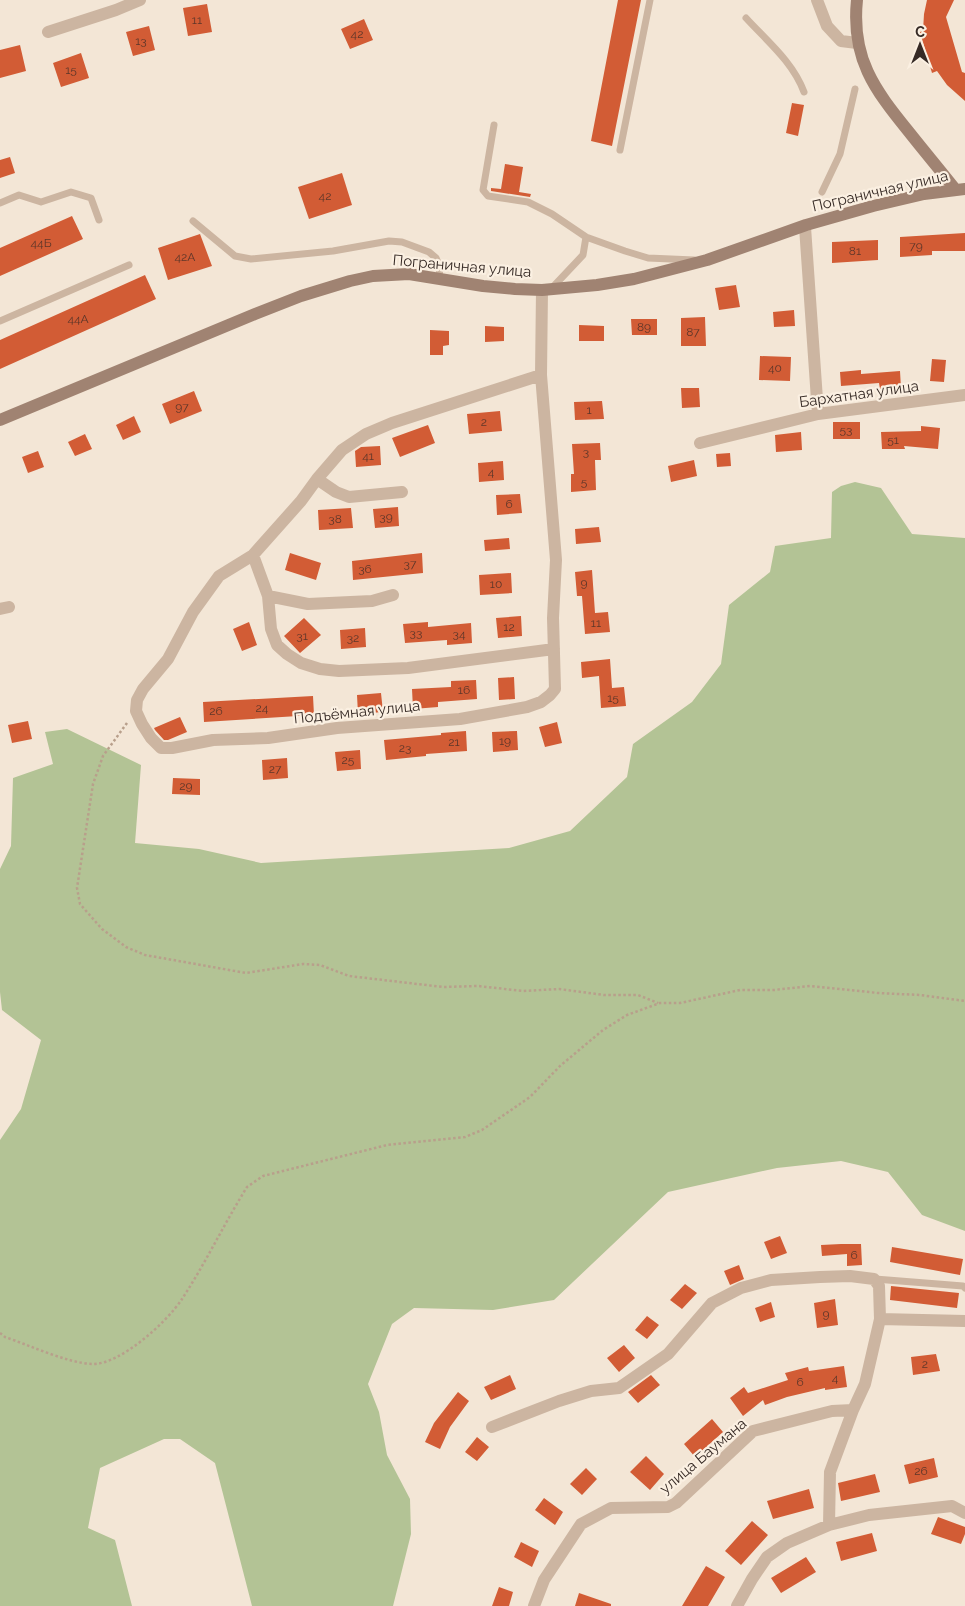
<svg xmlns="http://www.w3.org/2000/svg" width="965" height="1606" font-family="Raleway,sans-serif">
<rect width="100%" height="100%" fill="#f3e6d6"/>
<path fill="#b3c395" d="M855 482 881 488 912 534 965 538V1231L922 1215 888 1172 841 1161 777 1168 668 1192 554 1300 493 1310 414 1308 392 1324 368 1384 379 1412 387 1455 410 1499 411 1534 393 1606H252L215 1463 180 1439H164L100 1468 88 1528 115 1540 132 1606H0V1140L21 1109 41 1040 2 1010 0 992V869L11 846 13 778 53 764 45 732 67 729 141 765 135 843 199 849 261 863 509 848 570 831 627 777 633 744 692 702 721 664 729 605 770 572 775 546 831 538 832 492 841 486Z"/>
<path fill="#d25c35" d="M618 0H641L612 146 591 141Z
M927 0H954L946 17 962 72 965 73V101L947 85 937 71 932 73 920 32 923 31 924 14Z
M207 4 212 32 188 36 183 8Z
M364 19 373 40 350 49 341 29Z
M149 26 155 50 133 56 126 32Z
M20 45 26 71 0 78V50Z
M81 53 89 78 61 87 53 63Z
M792 103 804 105 798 136 786 133Z
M10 157 15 173 0 178V160Z
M505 164 523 167 519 192 531 194 530 197 491 191V188L501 189Z
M342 173 352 205 309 219 298 187Z
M72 216 83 239 0 276V248Z
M965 233V251H932V255L900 257V237Z
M200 234 212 266 168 280 158 248Z
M878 240V260L832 263V242Z
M145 275 156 299 0 369V340Z
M736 285 740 307 719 310 715 288Z
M794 310 795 326 774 327 773 312Z
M705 317 706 346H681V318Z
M631 319H657V335H632Z
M579 325 604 326V341H579Z
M485 326 504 327V341L485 342Z
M430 330 449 331V345L443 346V355H430Z
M760 356 791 357 790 381 759 380Z
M932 359 946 360 944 382 930 381Z
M861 370V374L900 371 901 388 880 389 879 383 841 386 840 372Z
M681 388H699L700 407 682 408Z
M194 391 202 411 170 424 162 404Z
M602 401 604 419 575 420 574 402Z
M500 411 502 431 469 434 467 414Z
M134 416 141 432 123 440 116 425Z
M833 422H860V439H833Z
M428 425 435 443 400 457 392 438Z
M921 426 940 428 938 449 904 446 905 449H882L881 432 921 431Z
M801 432 802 450 776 452 775 435Z
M85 434 92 449 75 456 68 442Z
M600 443 601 460H595L596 490 571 492V474H574L572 444Z
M380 446 381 465 356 467 355 451 361 447Z
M38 451 44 467 28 473 22 457Z
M730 453 731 466 717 467 716 454Z
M694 460 697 476 671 482 668 466Z
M503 461 504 480 479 482 478 463Z
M520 494 522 513 497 515 496 495Z
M398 507 399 526 375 528 373 509Z
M351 508 353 528 319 530 318 510Z
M599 527 601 542 576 544 575 529Z
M509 538 510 549 485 551 484 540Z
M290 553 321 563 316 580 285 570Z
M422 553 423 573 353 580 352 561Z
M592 570 595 613 608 612 610 632 585 634 582 596H577L575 572Z
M511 573 512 593 480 595 479 575Z
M521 616 522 636 498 638 496 618Z
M304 618 321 635 300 653 284 636Z
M249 622 257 645 242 651 233 629Z
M428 622V627L471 623 472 643 447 645V640L405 643 403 624Z
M365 628 366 647 341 649 340 630Z
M610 659 612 688 624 687 626 706 601 708 599 676 582 678 581 662Z
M514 677 515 699 499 700 498 678Z
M476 680 477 699 438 702V707L413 709 412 689 451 687V681Z
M381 693 383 712 358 714 357 695Z
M313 696 314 715 204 722 203 702Z
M180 717 187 732 168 740H164L155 730 154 728Z
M28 721 32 739 12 743 8 725Z
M557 722 562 743 545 747 539 727Z
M466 731 467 751 426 754V756L386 760 384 740 441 735V733Z
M517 731 518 750 493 752 492 732Z
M360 750 361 769 337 771 335 752Z
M287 758 288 778 263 780 262 760Z
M173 778 200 779V795L172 794Z
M780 1236 787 1253 771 1259 764 1242Z
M841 1244H861L862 1265 847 1266V1254L822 1256 821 1245Z
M892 1247 963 1259 960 1275 890 1262Z
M739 1265 744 1279 730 1285 724 1271Z
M685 1284 697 1293 682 1309 670 1300Z
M891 1286 959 1293 957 1308 890 1300Z
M835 1299 838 1325 817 1328 814 1303Z
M771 1302 775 1317 760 1322 755 1308Z
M647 1316 659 1325 647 1339 635 1330Z
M624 1345 635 1358 619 1372 607 1358Z
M936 1354 940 1371 913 1375 911 1357Z
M844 1366 847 1387 825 1390V1388L787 1397 765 1405 763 1400 743 1416 730 1398 744 1387 748 1393 788 1380 785 1373 808 1367 809 1371Z
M510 1375 516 1389 491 1400 484 1387Z
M651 1375 660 1385 638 1403 628 1392Z
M458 1392 469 1401 450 1427 440 1449 425 1442 434 1423Z
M712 1419 723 1432 695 1457 684 1444Z
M477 1437 489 1447 477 1461 465 1452Z
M646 1456 664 1474 650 1490 630 1472Z
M934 1458 938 1477 909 1484 904 1465Z
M586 1468 597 1479 582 1495 570 1484Z
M875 1474 880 1492 841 1501 838 1483Z
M809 1489 814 1508 773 1519 767 1501Z
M544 1498 563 1512 555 1525 535 1510Z
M938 1517 965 1527V1534L961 1544 931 1534Z
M752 1521 768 1535 741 1565 725 1551Z
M872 1533 877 1551 841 1561 836 1542Z
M521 1542 539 1551 532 1567 514 1557Z
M806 1557 816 1572 781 1593 771 1578Z
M706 1566 725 1577 708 1606H682Z
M499 1587 513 1592 509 1606H492Z
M579 1593 611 1604V1606H575Z"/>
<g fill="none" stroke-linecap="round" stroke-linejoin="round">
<path stroke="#b89f8b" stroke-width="2.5" stroke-dasharray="2.5 2.5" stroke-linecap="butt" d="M127 723 103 756 93 784 77 888 80 904 102 929 126 947 145 955 246 973 303 964 320 965 349 976 443 987 478 986 523 991 559 989 604 995H638L658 1003
M0 1333 5 1337C29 1345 67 1363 92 1364 120 1365 167 1322 182 1299 205 1264 224 1224 247 1187L263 1176 387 1145 465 1137 482 1130 530 1097 560 1066 603 1030 627 1015 660 1003H680L740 990H774L810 986 878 993 920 995 965 1001"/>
<path stroke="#ccb5a1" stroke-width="7" d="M746 18C767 41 793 62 804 92
M494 125 483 190 488 196 528 202 552 214 586 237 625 251 648 258 694 260
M620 150 650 0
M822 192 840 154 855 89
M0 203 19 195 41 202 71 192 91 198 99 220
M193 221 235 256 251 259 333 251 389 241 402 242 429 252 436 258 440 267 439 278
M551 289 583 255 586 237
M0 321 129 265
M875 1279 963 1286 965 1288"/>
<path stroke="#ccb5a1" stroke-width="12" d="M817 0 827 26 841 41 857 43
M48 32 116 10 140 0
M805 227 818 414
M541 375 392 423 366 434 342 450 317 479 301 501 253 555 219 576 193 612 168 659 143 689 137 700 136 711 142 724 151 738 161 748H172L213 740 268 738 337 728 460 719 527 707 541 702 550 695 555 689 553 618 556 560 541 375 542 290
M700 443 818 414 965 395
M317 479 336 492 349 497 402 492
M253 555 268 596 271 629 277 645 287 654 301 663 320 669 339 671 408 668 554 649
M268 596 308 604 372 601 393 595
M0 609 9 607
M880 1319 965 1321
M492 1427 559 1401 591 1391 619 1388 668 1354 712 1303 741 1288 771 1280 820 1277 850 1276 874 1279 879 1286 880 1319 865 1384 853 1410 830 1472 829 1525
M534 1606 544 1580 581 1524 611 1508 668 1507 676 1503 753 1431 832 1411 853 1410
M737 1606 752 1579 767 1557 787 1543 829 1525 869 1515 952 1506 965 1513"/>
<path stroke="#a08372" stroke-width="12" d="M857 0C851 58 874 89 909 132 924 151 940 170 955 189
M0 420 255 314 301 296 350 281 373 276 409 274 483 286 515 289 542 290 597 285 634 279 707 260 806 225 873 206 924 194 965 189"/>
</g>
<g text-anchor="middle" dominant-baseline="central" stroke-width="4.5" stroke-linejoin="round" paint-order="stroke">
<g font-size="12" fill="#5d3629">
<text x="197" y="20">11</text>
<text x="357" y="34">42</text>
<text x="141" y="41">13</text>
<text x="71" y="70">15</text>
<text x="325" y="196">42</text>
<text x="41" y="243">44Б</text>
<text x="916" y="246">79</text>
<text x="855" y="251">81</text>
<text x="185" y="257">42А</text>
<text x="78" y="319">44А</text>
<text x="644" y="327">89</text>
<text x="693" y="332">87</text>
<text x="775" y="368">40</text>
<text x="182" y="407">97</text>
<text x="589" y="410">1</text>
<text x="484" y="422">2</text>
<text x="846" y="430">53</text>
<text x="893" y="440">51</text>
<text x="586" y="452">3</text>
<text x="368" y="456">41</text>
<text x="491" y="472">4</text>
<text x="584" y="482">5</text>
<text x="509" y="504">6</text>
<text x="386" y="517">39</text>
<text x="335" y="519">38</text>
<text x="410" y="564">37</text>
<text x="365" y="569">36</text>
<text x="584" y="583">9</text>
<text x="496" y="584">10</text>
<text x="596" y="623">11</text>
<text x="509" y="627">12</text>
<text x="416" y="633">33</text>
<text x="459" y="634">34</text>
<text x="302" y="636">31</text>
<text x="353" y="638">32</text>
<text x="464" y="690">16</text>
<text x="613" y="698">15</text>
<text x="262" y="708">24</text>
<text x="216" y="711">26</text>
<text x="505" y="741">19</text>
<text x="454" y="742">21</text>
<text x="405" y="748">23</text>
<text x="348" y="760">25</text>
<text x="275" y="769">27</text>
<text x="186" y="786">29</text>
<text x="854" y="1255">6</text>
<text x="826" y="1314">9</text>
<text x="925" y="1364">2</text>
<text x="835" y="1378">4</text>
<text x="800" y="1382">6</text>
<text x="921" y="1471">26</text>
</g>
<g font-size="15" fill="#362a25" stroke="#fbf0e2">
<text transform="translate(880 191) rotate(-13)">Пограничная улица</text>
<text transform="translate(462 266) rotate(5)">Пограничная улица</text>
<text transform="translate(859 394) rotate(-8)">Бархатная улица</text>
<text transform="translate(357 712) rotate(-6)">Подъёмная улица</text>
<text transform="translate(703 1456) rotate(-40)">улица Баумана</text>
</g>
</g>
<g transform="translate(920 45)" stroke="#fbf0e2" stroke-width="4" paint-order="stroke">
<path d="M0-4L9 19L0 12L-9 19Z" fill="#362a25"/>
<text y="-8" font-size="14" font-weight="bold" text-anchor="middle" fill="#362a25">С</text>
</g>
</svg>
